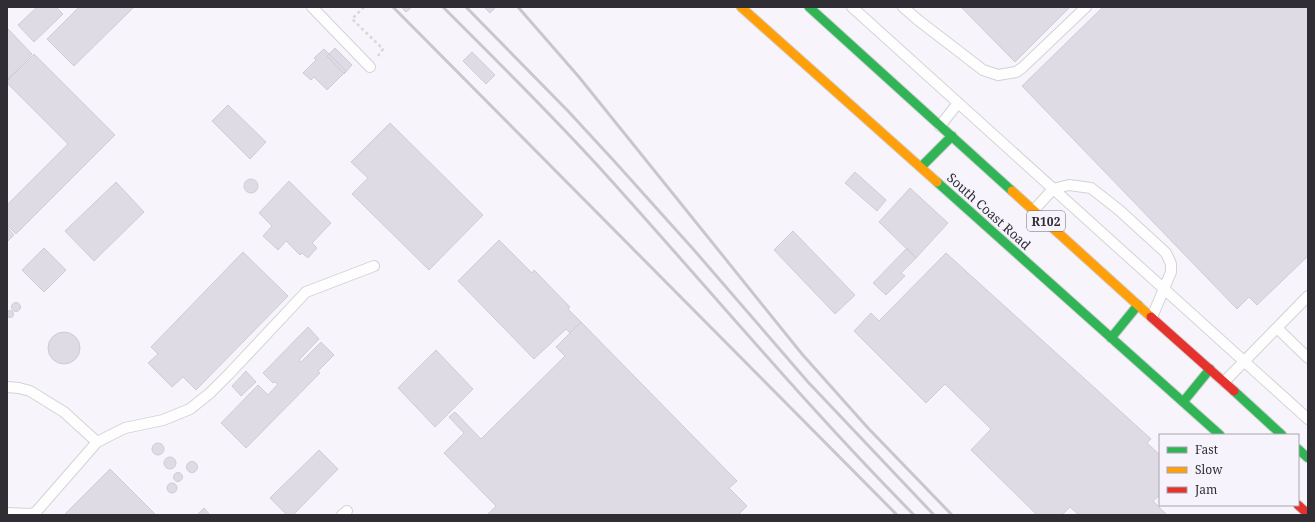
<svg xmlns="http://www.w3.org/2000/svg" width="1315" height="522" font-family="'Noto Serif',serif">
<rect width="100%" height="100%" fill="#f7f5fb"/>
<path fill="#dedbe4" stroke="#cfcdd3" d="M37 7H56L63 14 34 42 18 25Z
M79 7H134L74 66 47 39Z
M401 7H412L406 12Z
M484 7H496L490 13Z
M961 7H1070L1015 62Z
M1103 7H1308V256L1257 305 1249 297 1237 309 1022 86Z
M7 28 32 54 7 80Z
M335 48 352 65 344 74 327 56Z
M324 49 346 71 327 90 314 77 311 80 303 73 316 60 314 58Z
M472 52 495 75 486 84 463 61Z
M34 54 115 135 16 234 7 225V205L68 144 7 83V81Z
M228 105 266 142 250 159 212 121Z
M390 123 483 215 429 270 352 194 368 178 351 162Z
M855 172 886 200 877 211 845 183Z
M244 186a7 7 0 1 1 14 0a7 7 0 1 1-14 0Z
M289 181 331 223 312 243 317 248 308 258 302 253 300 255 286 241 278 250 263 236 272 226 259 213Z
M116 182 144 212 94 261 65 231Z
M910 188 948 223 916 258 879 222Z
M7 227 14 235 7 242Z
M793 231 855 295 835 314 774 250Z
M499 240 532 273 534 270 570 307 568 309 581 322 570 333 566 329 534 359 458 281Z
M44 248 66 270 44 292 22 270Z
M907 248 916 258 901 273 905 276 886 295 873 283Z
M243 252 288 296 196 390 183 377 172 387 148 363 158 354 151 347Z
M946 253 1151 439 1147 443 1160 455V495L1153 501 1167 515H1079L1070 507 1062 515H1037L971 450 991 429 945 384 926 403 854 331 871 313 879 321Z
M11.5 307a4.5 4.5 0 1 1 9 0a4.5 4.5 0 1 1-9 0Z
M6.5 314a3.5 3.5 0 1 1 7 0a3.5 3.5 0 1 1-7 0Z
M581 322 737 481 729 488 747 506 738 515H487L496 506 444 453 464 433 449 417 455 412 481 439 565 356 556 347Z
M308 327 319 339 299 360 301 362 321 342 334 355 318 371 320 373 246 448 221 423 258 385 268 395 278 384 275 382 273 383 263 373Z
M48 348a16 16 0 1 1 32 0a16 16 0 1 1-32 0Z
M436 350 473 389 435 427 398 388Z
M246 371 256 382 241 396 232 386Z
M152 449a6 6 0 1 1 12 0a6 6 0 1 1-12 0Z
M319 450 338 469 293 515H287L270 498Z
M164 463a6 6 0 1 1 12 0a6 6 0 1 1-12 0Z
M186.5 467a5.5 5.5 0 1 1 11 0a5.5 5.5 0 1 1-11 0Z
M110 469 156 515H64Z
M173.5 477a4.5 4.5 0 1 1 9 0a4.5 4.5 0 1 1-9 0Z
M167 488a5 5 0 1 1 10 0a5 5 0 1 1-10 0Z
M204 508 210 515H197Z"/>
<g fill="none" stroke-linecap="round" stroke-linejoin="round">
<g stroke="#d3d2d7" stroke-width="12">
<path id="lane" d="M312 7 370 67
M852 7 1308 419
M903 7 918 20 983 70 998 75 1016 72 1022 68 1086 7
M940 126 958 103
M1034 210 1053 189 1069 185 1091 188 1119 210 1166 253 1171 264V272L1152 317
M1277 328 1308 358
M1224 382 1308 296
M7 387 19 388 30 391 64 412 97 442
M7 513 31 514 36 512 97 442 125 428 163 420 190 409 210 393 229 374 306 292 374 266
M342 515 347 511"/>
</g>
<g stroke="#d3d2d7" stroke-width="11">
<path id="fast" d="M809 7 1012 191
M921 167 952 136
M937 182 1220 435
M1111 338 1138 305
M1234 391 1282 435
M1183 402 1210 369
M1298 449 1308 458"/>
</g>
<g stroke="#d3d2d7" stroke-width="11">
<path id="slow" d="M741 7 937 182
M1012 191 1151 317"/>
</g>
<g stroke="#d3d2d7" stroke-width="11">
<path id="jam" d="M1151 317 1234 391
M1298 505 1308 514"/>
</g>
<path stroke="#d8d8da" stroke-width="2.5" stroke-dasharray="3 3" stroke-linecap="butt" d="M364 7 352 19 383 49 378 56"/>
<use href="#lane" stroke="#fefefe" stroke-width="10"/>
<use href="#fast" stroke="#30b455" stroke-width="9"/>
<use href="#slow" stroke="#ff9f0a" stroke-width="9"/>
<use href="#jam" stroke="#e5322d" stroke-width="9"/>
<path stroke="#c8c8ca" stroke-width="3" d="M393 7 897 515
M443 7C499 63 555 118 608 177 710 290 807 407 914 515
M466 7 568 111 615 162 694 250 808 382 934 515
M518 7 579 77 802 354 868 428 952 515"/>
</g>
<g text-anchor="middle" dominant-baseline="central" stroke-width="3" stroke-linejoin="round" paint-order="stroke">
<rect fill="#f6f3fd" stroke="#6b6970" stroke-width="1" x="1027" y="211" width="38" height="20" rx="3"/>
<g font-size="12" font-weight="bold" fill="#302e34">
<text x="1046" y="221">R102</text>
</g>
<g font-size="13" fill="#302e34" stroke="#f6f3fd">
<text transform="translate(989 211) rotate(42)">South Coast Road</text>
</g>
</g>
<rect width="1315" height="522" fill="none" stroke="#302e34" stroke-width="16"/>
<rect x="1159" y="434" width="140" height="72" fill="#f6f3fd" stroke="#a7a4ad"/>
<rect x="1167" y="447" width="20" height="6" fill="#30b455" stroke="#a7a4ad"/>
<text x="1195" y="454" font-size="12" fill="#302e34">Fast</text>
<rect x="1167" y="467" width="20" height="6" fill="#ff9f0a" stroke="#a7a4ad"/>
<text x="1195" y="474" font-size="12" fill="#302e34">Slow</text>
<rect x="1167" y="487" width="20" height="6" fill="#e5322d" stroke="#a7a4ad"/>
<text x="1195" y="494" font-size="12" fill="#302e34">Jam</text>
</svg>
